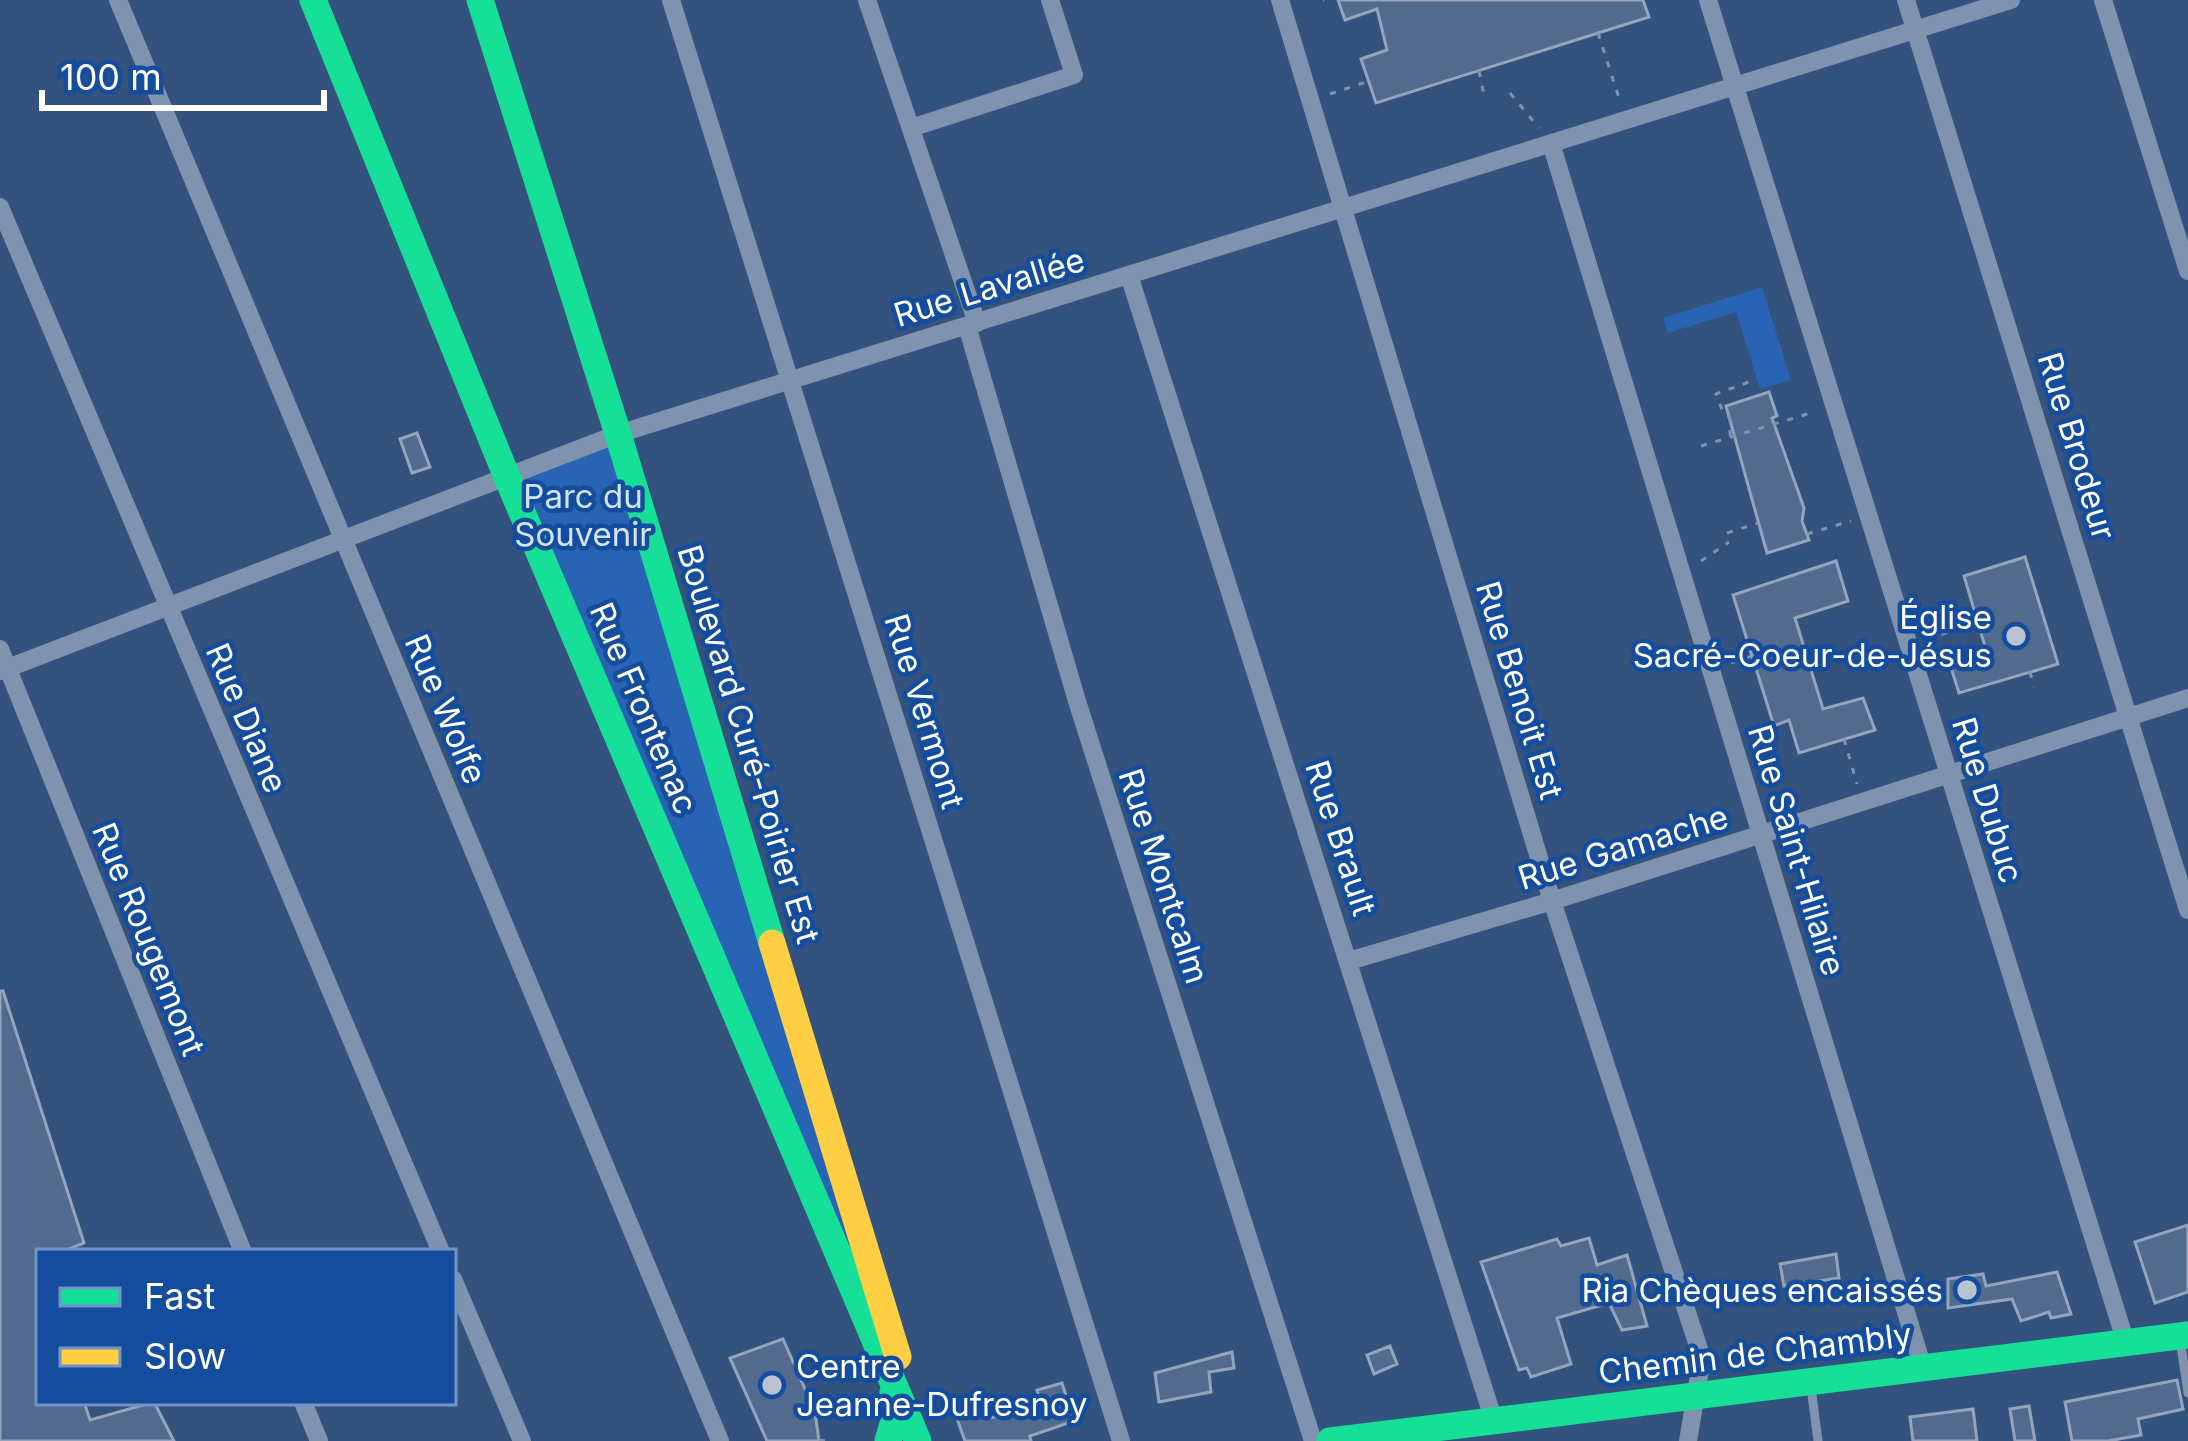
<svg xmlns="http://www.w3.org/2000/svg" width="2188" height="1441" font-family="Inter,sans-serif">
<rect width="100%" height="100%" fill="#34527e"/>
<path fill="#2963b4" d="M1762 287 1791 380 1760 389 1736 312 1668 333 1663 318Z
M618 434 924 1441 507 477Z"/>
<path fill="#516a8d" stroke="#93a4bc" stroke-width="3" d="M1338 0H1643L1649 17 1376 103 1361 59 1387 50 1377 9 1345 20Z
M1769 392 1777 416 1772 418 1804 508 1802 521 1809 540 1767 553 1726 406Z
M417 433 430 467 412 473 400 439Z
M2025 557 2058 664 1959 693 1950 664 1987 653 1964 576Z
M1836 561 1848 601 1795 618 1823 709 1863 698 1875 730 1799 753 1789 720 1774 726 1733 595Z
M0 991H3L84 1243 62 1252H39V1402H84L90 1420 154 1402 174 1441H0Z
M2188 1225V1292L2155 1303 2135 1242Z
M1589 1238 1597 1265 1627 1255 1647 1326 1622 1330 1609 1303 1557 1318 1571 1364 1531 1377 1527 1368 1519 1370 1481 1262 1557 1239 1561 1246Z
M1836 1254 1839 1278 1784 1286 1780 1264Z
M2057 1272 2071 1314 2051 1318 2049 1312 2021 1321 2012 1299 1948 1308V1279L1983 1274 1986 1286Z
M783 1339 815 1412 819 1441H767L730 1358Z
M1390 1346 1397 1364 1374 1374 1367 1355Z
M1232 1352 1234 1368 1209 1372 1211 1392 1159 1402 1155 1373Z
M2177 1380 2183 1409 2138 1419 2141 1435 2108 1441H2072L2065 1402Z
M1062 1383 1074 1421 1030 1436 1031 1441H965L951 1402 977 1394 984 1419 1042 1408 1037 1390Z
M2029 1406 2035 1441H2015L2010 1409Z
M1973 1409 1977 1441H1913L1910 1417Z"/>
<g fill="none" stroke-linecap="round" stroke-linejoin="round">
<path stroke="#7f93af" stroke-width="3" stroke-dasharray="6 9" stroke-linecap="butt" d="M1323 0H1324
M1598 33 1620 101
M1479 71 1485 100
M1510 93 1539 128
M1330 94 1369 81
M1730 436V418L1723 412 1716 394 1757 379
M1701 446 1814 412
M1727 533 1758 523
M1807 534 1851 521
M1701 561 1729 542
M1927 639 1979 623
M1731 663 1752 656
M2030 672 2034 687
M1844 739 1857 784
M815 1412 841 1398
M819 1440 827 1441"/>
<path stroke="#7f93af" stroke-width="9" d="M2180 1339 2188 1393
M1811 1387 1818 1441"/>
<path stroke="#7f93af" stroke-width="18" d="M118 0 720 1441
M671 0 1121 1441
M867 0 977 323
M1280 0 1552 901 1702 1358 1688 1441
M1708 0 2126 1343
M1906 0 2188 910
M2103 0 2188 271
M911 128 1074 75 1050 0
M1551 143 1923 1368
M0 207 441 1252
M1129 275 1494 1421
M967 326 1077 701 1313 1441
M0 649 243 1252
M0 671 618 434 2011 0
M1349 961 1552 901 2188 698
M453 1279 522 1441
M303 1402 319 1441"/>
<path stroke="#16e098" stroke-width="27" d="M313 0 507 477 918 1441
M480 0 618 434 772 943
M888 1441 895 1417 893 1392
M1330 1441 2188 1335"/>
<path stroke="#ffcf43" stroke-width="27" d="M772 943 898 1357"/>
</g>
<g fill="#b8c2d2" stroke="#144c9e" stroke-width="4.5">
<circle cx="2016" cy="636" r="12"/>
<circle cx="1967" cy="1290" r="12"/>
<circle cx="772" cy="1385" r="12"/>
</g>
<g text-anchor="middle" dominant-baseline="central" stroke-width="9" stroke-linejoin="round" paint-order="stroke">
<g font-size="33" fill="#fff" stroke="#144c9e">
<text transform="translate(989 287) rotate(-17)">Rue Lavallée</text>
<text transform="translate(2077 446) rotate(73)">Rue Brodeur</text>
<text transform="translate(1520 690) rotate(73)">Rue Benoit Est</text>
<text transform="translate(644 708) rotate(67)">Rue Frontenac</text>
<text transform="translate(446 709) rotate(67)">Rue Wolfe</text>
<text transform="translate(925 711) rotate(73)">Rue Vermont</text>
<text transform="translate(247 718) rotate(67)">Rue Diane</text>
<text transform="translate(749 744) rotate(73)">Boulevard Curé-Poirier Est</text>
<text transform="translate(1988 800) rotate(73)">Rue Dubuc</text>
<text transform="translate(1341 838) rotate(72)">Rue Brault</text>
<text transform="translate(1623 847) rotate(-17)">Rue Gamache</text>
<text transform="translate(1797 850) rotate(73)">Rue Saint-Hilaire</text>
<text transform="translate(1164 876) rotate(72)">Rue Montcalm</text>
<text transform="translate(149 939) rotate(68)">Rue Rougemont</text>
<text transform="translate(1755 1353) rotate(-7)">Chemin de Chambly</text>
</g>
<g font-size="33" fill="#d3e5fd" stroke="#144c9e">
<text x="583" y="496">Parc du<tspan x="583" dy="38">Souvenir</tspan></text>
</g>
<g font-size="33" fill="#fff" stroke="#144c9e" text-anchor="end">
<text x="1992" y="617">Église<tspan x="1992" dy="38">Sacré-Coeur-de-Jésus</tspan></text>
<text x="1943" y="1290">Ria Chèques encaissés</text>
<text x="796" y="1366" text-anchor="start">Centre<tspan x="796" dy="38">Jeanne-Dufresnoy</tspan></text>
</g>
</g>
<rect x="36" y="1249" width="420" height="156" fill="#144c9e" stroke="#7294c5" stroke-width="3"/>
<rect x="60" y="1288" width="60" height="18" fill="#16e098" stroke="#7294c5" stroke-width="3"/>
<text x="144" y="1309" font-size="36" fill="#ffffff">Fast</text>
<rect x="60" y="1348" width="60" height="18" fill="#ffcf43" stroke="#7294c5" stroke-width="3"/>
<text x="144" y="1369" font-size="36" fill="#ffffff">Slow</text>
<path d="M42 90v18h282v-18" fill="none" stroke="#ffffff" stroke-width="6"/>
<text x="60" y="90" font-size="36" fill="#ffffff" stroke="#144c9e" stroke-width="9" paint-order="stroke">100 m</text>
</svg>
